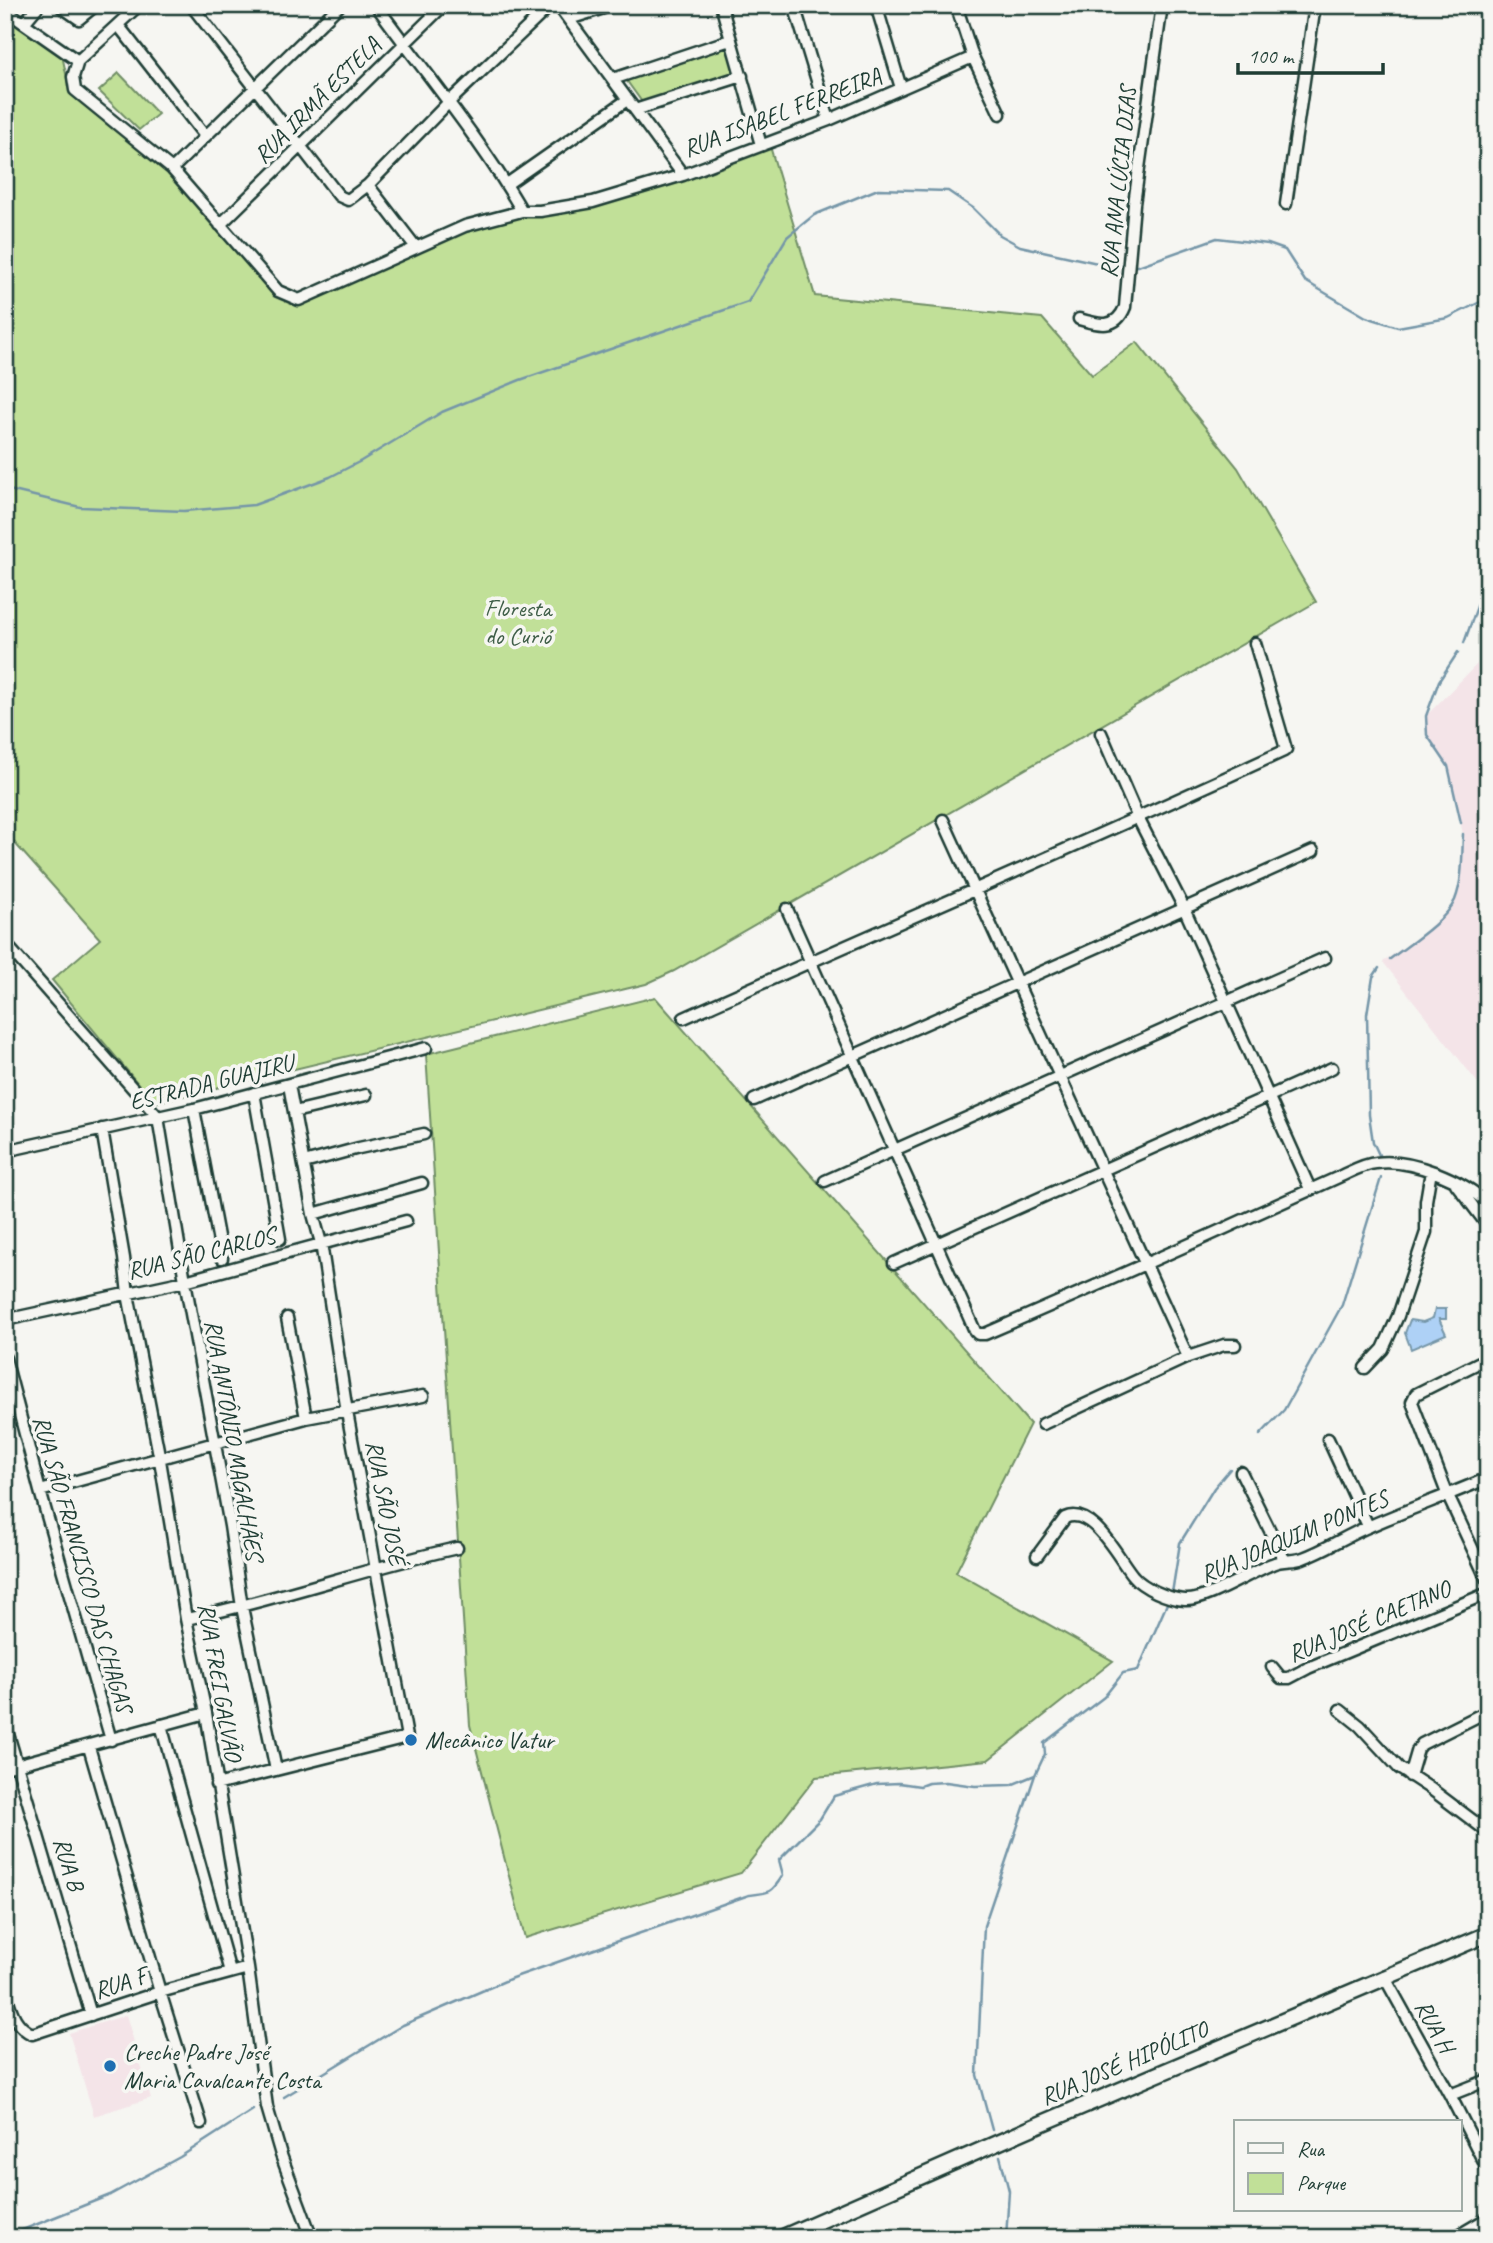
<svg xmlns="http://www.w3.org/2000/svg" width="1493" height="2243" font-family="Caveat,sans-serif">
<rect width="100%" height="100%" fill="#f6f6f2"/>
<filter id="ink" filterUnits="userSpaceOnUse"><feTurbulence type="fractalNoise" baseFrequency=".0143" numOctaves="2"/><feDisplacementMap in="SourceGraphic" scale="14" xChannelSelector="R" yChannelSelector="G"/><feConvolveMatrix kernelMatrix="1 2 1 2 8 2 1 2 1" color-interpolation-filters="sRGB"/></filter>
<g filter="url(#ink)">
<path fill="#f4e4e8" d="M1488 653V1096L1383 962 1423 933 1445 913 1455 901 1461 875 1463 834 1448 766 1427 735 1426 716Z
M126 2015 151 2098 94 2116 69 2033Z"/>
<path fill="#c1e098" stroke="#708e66" stroke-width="2" d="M5 13 62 55 69 88 174 174 297 305 435 237 529 205 588 203 769 143 815 296 1042 318 1092 375 1137 342 1238 468 1316 602 674 971 646 984 154 1103 52 980 100 939 5 832Z
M727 44 736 73 642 102 624 77Z
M119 73 158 114 139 130 99 91Z
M655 997 1030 1424 956 1572 1113 1661 988 1760 816 1777 741 1873 525 1938 470 1725 426 1054Z"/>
<path fill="#aed1f6" stroke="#7596a8" stroke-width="2" d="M1435 1309H1446V1319H1439L1446 1334 1411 1349 1405 1333 1410 1320 1423 1322 1433 1318Z"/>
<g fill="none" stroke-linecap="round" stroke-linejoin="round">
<path stroke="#7596a8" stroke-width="2.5" d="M1133 266H1138L1217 238 1268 244 1285 250 1305 281 1366 317 1398 327 1448 318 1488 298
M5 489 80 507 184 511 254 505 330 477 361 461 442 412 520 380 748 302 787 237 814 215 878 189 948 191 973 208 1000 235 1020 246 1102 264 1126 265
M1464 643 1488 576
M1458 652 1439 681 1426 716 1427 735 1448 766 1461 823
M1390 959C1409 944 1446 921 1455 900 1463 880 1462 856 1463 834
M1379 968 1373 977 1367 1014 1369 1115 1373 1142 1380 1157
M1260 1435 1284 1410 1342 1305 1381 1178
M1172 1593 1180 1543 1214 1488 1230 1469
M284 2097 403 2025 512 1978 749 1895C770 1893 772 1893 783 1875L779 1860 820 1819 834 1796 877 1784 899 1783 920 1786 928 1783 946 1782 975 1786 1011 1785 1035 1775
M992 2130 977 2075 984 1926 1035 1775 1045 1754 1044 1743 1104 1697 1123 1673 1138 1670 1169 1599
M1000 2156 1009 2191 1006 2238
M5 2237 110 2195 180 2157 253 2110"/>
<g stroke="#1f3d34" stroke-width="15">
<path id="street" d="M59 5 79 19 96 5
M191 5 339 196 348 200 368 185 449 102 551 5
M376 5C425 73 480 138 522 211
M558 5 683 175
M721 5 761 145
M794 5 829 120
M876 5 901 88
M956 5 973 57 1000 114
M1291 5 1315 9
M5 10 78 61 73 77 75 90 172 169 278 291 299 300 465 226 522 211H540L593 202 683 175 829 120 973 57
M569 19 613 5
M24 23 39 5
M118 25 205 136
M78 61 139 5
M613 79 730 40
M635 110 742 76
M172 169 340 5
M507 184 627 100
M368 185 415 246
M1286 204 1315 5
M220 225 444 5
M1079 319C1099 325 1116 330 1125 307L1134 204 1162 5
M1101 733 1138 818 1184 908 1310 1189
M943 820 1188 1357
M787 909 975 1331 978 1334H985C1075 1295 1165 1256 1254 1215 1283 1202 1312 1189 1341 1176 1352 1171 1364 1164 1376 1163 1411 1158 1463 1180 1488 1204
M5 943 158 1117 185 1281 230 1526 242 1607 276 1770
M684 1018C883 929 1085 843 1284 751L1286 749 1255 643
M254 1093 280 1239
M754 1100 1313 851
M194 1109 222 1258
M294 1112 366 1095
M102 1129 124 1258 128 1294 160 1460 186 1619 206 1713 248 1968 267 2107 281 2155 312 2238
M5 1151 194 1109 426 1048
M304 1163 359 1148 424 1134
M825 1181 1325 958
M1456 1184 1488 1226
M313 1214 422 1183
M894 1263 1332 1068
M287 1318 306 1418
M5 1320 185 1281 406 1221
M5 1358 40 1491 111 1740
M1488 1358 1416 1394 1412 1402 1448 1496 1488 1582
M1365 1368 1383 1349 1398 1316 1426 1232V1201L1431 1171
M1043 1424 1188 1357 1224 1345H1235
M1328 1439 1368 1526
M1241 1472 1284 1559
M40 1491 306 1418 423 1396
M1037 1556 1065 1518C1093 1505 1119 1560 1133 1576 1143 1588 1168 1599 1185 1600 1204 1602 1251 1572 1272 1564 1283 1559 1293 1562 1303 1558 1326 1550 1347 1535 1370 1526 1409 1509 1449 1495 1488 1478
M186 1619C278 1600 366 1568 457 1548
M1272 1667 1281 1678H1289L1308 1668 1488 1593
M1340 1710 1360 1726 1399 1768 1431 1789 1488 1832
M5 1724 91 2015
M161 1725 230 1972
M89 1747 160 1992 201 2123
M5 1768 206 1713
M1410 1776 1418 1749 1422 1744 1488 1711
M216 1785 407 1737 347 1412 321 1243 313 1214 289 1085
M1384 1976 1450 2095 1488 2170
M5 1991C11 2009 13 2025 32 2034L160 1992 248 1968
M1450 2095 1488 2080
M1454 2238 1488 2218"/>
</g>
<g stroke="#1f3d34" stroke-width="19">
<path id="secondary" d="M781 2238 1038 2125 1488 1934"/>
</g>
<use href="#street" stroke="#f6f6f2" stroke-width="10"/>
<use href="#secondary" stroke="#f6f6f2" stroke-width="14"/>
</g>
</g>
<g fill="#1f6fb2" stroke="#f6f6f2" stroke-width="2.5">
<circle cx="411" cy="1740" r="7"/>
<circle cx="110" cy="2066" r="7"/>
</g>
<g text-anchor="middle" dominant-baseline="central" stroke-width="7" stroke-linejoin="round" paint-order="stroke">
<g font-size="24" fill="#1f3d34" stroke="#f6f6f2">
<text transform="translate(317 100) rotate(-45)">RUA IRMÃ ESTELA</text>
<text transform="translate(782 112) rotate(-21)">RUA ISABEL FERREIRA</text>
<text transform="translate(1118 182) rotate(-84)">RUA ANA LÚCIA DIAS</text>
<text transform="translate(211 1082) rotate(-14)">ESTRADA GUAJIRU</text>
<text transform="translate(201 1253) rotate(-14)">RUA SÃO CARLOS</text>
<text transform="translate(234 1440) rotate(80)">RUA ANTÔNIO MAGALHÃES</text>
<text transform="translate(386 1503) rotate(79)">RUA SÃO JOSÉ</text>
<text transform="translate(1294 1536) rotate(-23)">RUA JOAQUIM PONTES</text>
<text transform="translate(83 1564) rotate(74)">RUA SÃO FRANCISCO DAS CHAGAS</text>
<text transform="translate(1369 1621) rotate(-23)">RUA JOSÉ CAETANO</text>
<text transform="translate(220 1682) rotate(80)">RUA FREI GALVÃO</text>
<text transform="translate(69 1864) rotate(73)">RUA B</text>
<text transform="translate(120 1983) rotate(-18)">RUA F</text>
<text transform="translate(1435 2026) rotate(61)">RUA H</text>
<text transform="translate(1124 2063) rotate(-23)">RUA JOSÉ HIPÓLITO</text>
</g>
<g font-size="24" fill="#3f5e48" stroke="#f6f6f2">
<text x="518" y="608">Floresta<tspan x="518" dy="28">do Curió</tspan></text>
</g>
<g font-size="24" fill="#1f3d34" stroke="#f6f6f2" text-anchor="start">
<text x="425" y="1740">Mecânico Vatur</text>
<text x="124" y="2052">Creche Padre José<tspan x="124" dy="28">Maria Cavalcante Costa</tspan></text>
</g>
</g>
<rect width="1493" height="2243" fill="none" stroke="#f6f6f2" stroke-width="28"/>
<rect x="14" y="14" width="1465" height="2215" fill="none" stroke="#1f3d34" stroke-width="2.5" filter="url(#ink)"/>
<rect x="1234" y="2120" width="228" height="91" fill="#f6f6f2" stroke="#a0aca6" stroke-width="2"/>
<rect x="1248" y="2143" width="35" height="10" fill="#f6f6f2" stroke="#a0aca6" stroke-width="2"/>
<text x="1297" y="2156" font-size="21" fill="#1f3d34">Rua</text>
<rect x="1248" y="2173" width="35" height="21" fill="#c1e098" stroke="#a0aca6" stroke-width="2"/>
<text x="1297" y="2190" font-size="21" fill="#1f3d34">Parque</text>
<path d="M1238 63v10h145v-10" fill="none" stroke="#1f3d34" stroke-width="3.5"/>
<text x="1248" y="63" font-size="21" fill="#1f3d34" stroke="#f6f6f2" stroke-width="5" paint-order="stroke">100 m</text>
</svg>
